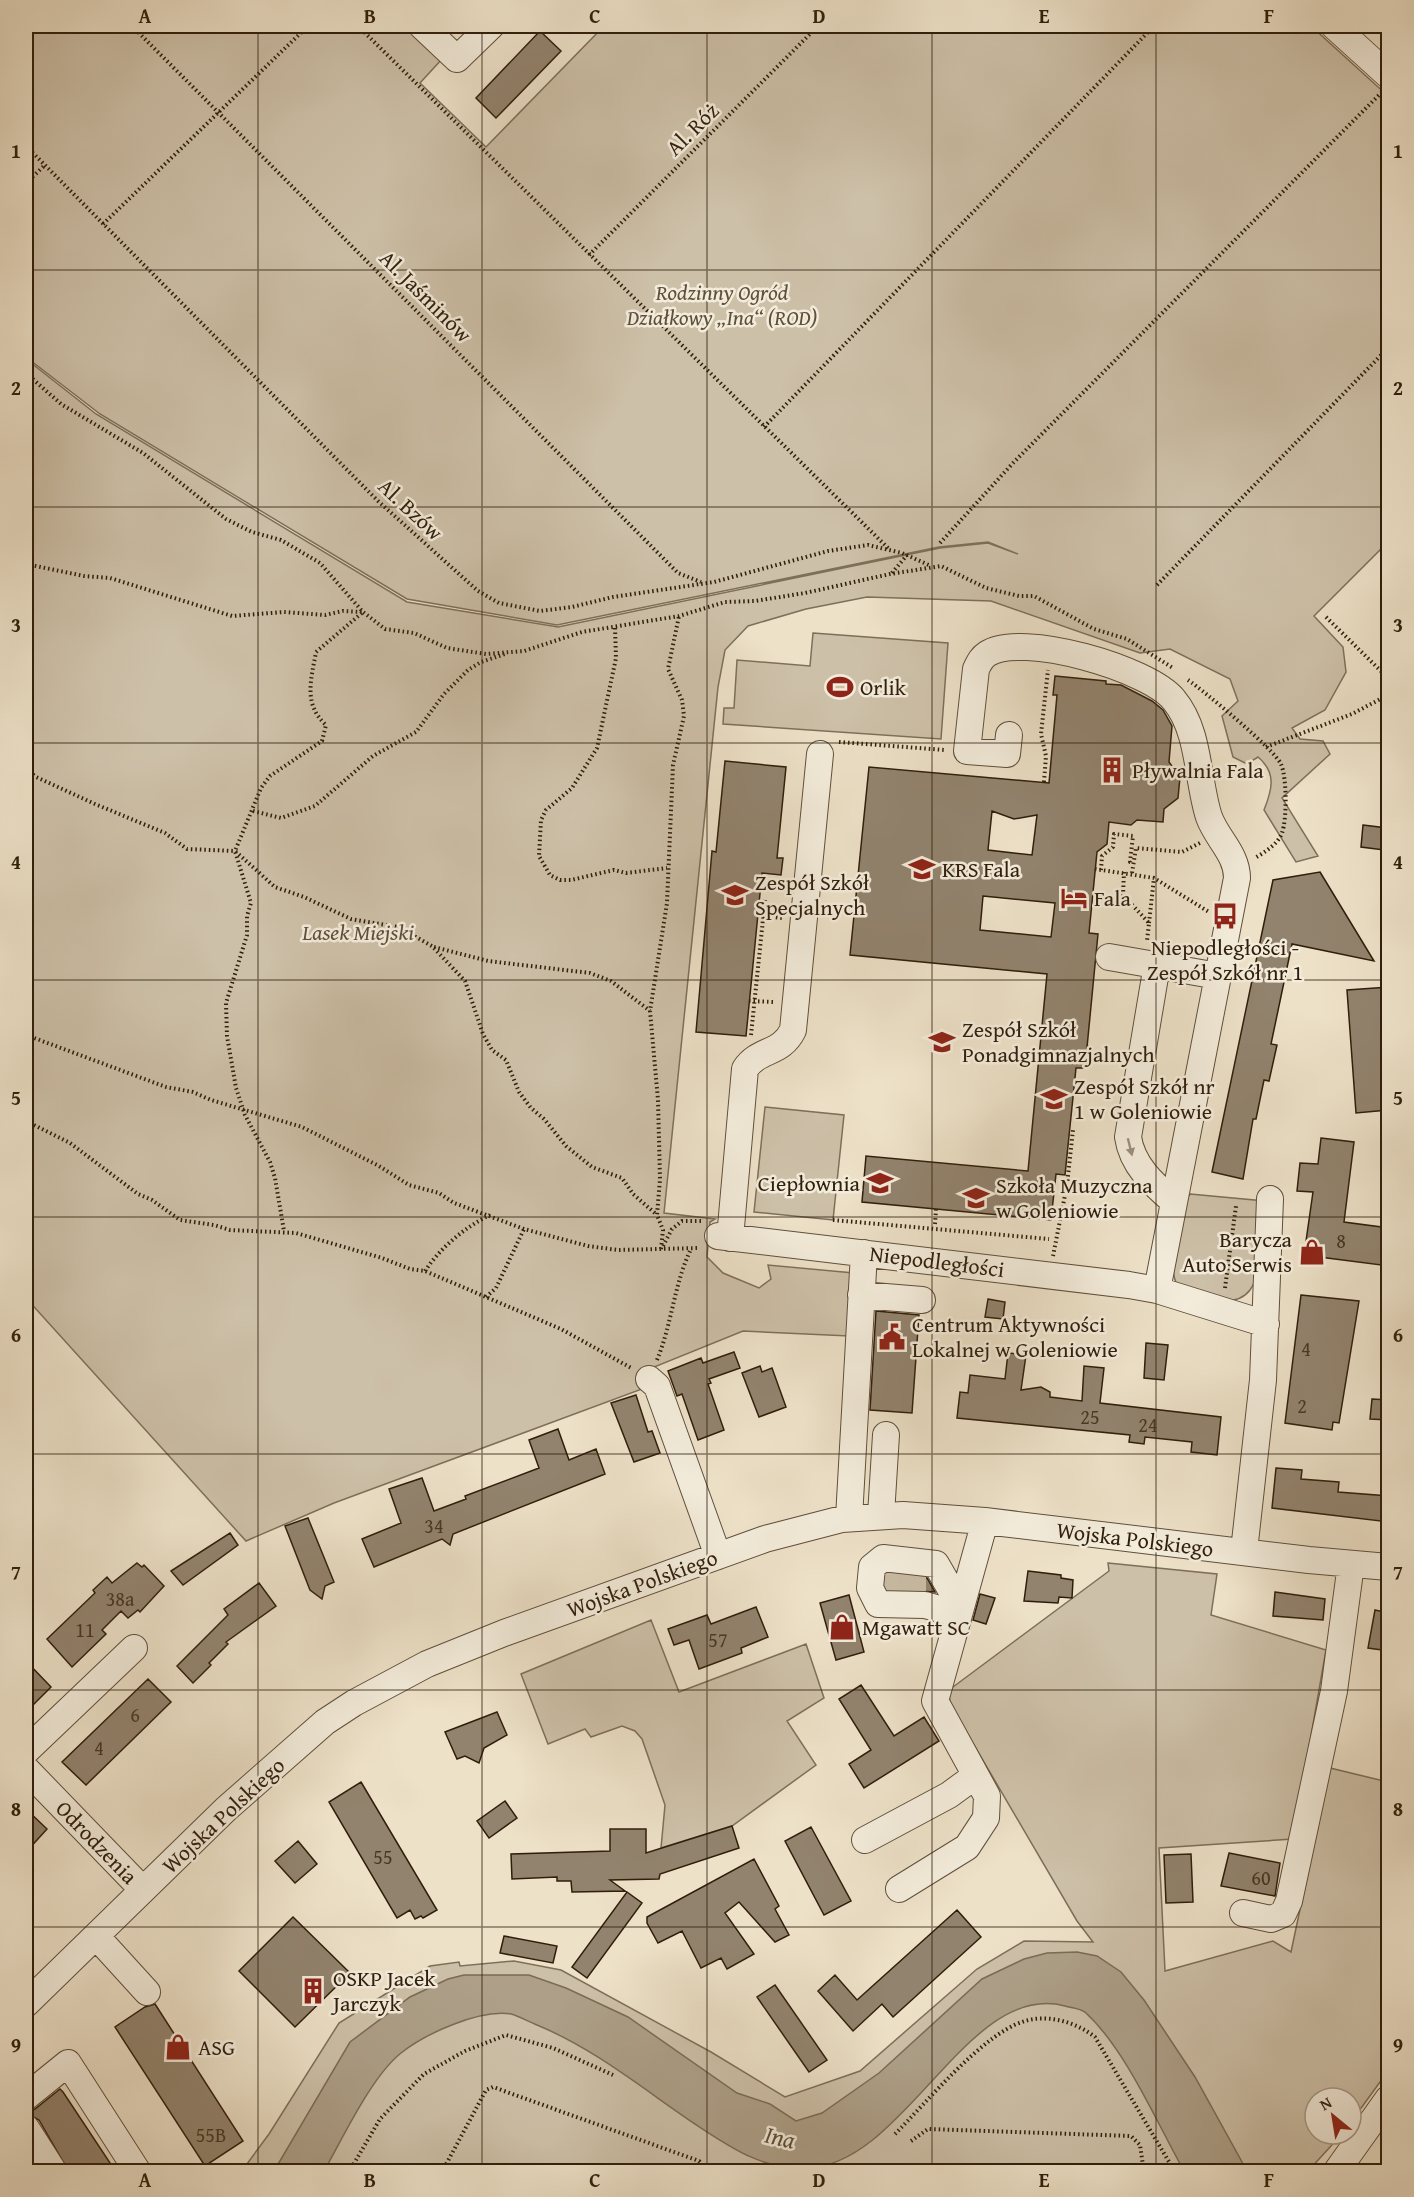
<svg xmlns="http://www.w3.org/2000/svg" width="1414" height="2197" font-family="'Gentium Book Plus',serif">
<rect width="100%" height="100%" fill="#ede1c8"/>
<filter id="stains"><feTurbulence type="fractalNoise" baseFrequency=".00333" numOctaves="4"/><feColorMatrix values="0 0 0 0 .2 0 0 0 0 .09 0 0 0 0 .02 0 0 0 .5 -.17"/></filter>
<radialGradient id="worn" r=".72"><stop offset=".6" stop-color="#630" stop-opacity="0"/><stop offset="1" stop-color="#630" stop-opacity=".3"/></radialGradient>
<path fill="#cdc0a8" stroke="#7e6f5a" stroke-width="1.5" d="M26 26H408L442 59 420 83 486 147 604 26H1311L1388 96V542L1314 616 1343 647 1346 672 1325 710 1292 728 1300 739 1323 741 1330 754 1282 798 1318 856 1296 862 1264 810C1272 790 1277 773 1258 757L1247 764 1233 757 1222 716 1238 701 1230 679 1170 649 1140 653 991 601 867 597 806 609 748 626 725 650 718 687 664 1213 715 1219 710 1222 707 1257 723 1273 759 1288 771 1279 768 1265 854 1273 849 1336 743 1331 654 1367 642 1389 334 1503 246 1541 26 1298V359L96 414 407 602 558 627 940 548 988 543 1018 554 988 542 939 547 557 625 407 599 100 414 26 357Z
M813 633 948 643 941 739 723 724 724 708H734L737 660 810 666Z
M765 1107 844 1115 833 1220 754 1212Z
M1190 1194 1265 1201C1262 1229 1266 1267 1250 1290 1236 1309 1200 1300 1182 1289 1175 1285 1174 1277 1173 1269L1183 1204Z
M1108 1563 1217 1574 1211 1615 1326 1650 1293 1839 1159 1848 1165 1971 1273 1941 1291 1952 1330 1768 1388 1782V2071L1351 2122V2098H1315V2134H1342L1308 2171 241 2172 269 2134 339 2023 430 1966 459 1962 460 1966 514 1961 561 1970 711 2052 785 2097 860 2071 977 1969 1024 1941 1093 1942 1077 1921 950 1704 949 1690 1109 1571Z
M651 1620 679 1692 806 1644 824 1698 787 1721 816 1765 732 1826 661 1848 665 1805 642 1739 635 1731 622 1726 591 1737 585 1729 548 1744 521 1674Z"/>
<path fill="#ad9f88" stroke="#7b6b56" stroke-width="1.5" d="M1077 1952 1097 1956 1121 1972 1144 2000 1195 2077 1247 2171H1184C1157 2123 1126 2050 1086 2013 1081 2008 1072 2008 1065 2006 968 1980 906 2164 808 2168 764 2171 730 2147 695 2124 643 2089 595 2049 537 2025 529 2022 519 2016 511 2014 479 2009 425 2034 401 2053 371 2077 343 2138 324 2171H274L350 2042 410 1997 448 1979 464 1975H529L566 1988 628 2017 737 2093 770 2104 796 2121 822 2113 879 2073 982 1979 1024 1959 1047 1953Z"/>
<path fill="#92836e" stroke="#301e0c" stroke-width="1.5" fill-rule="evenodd" d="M540 31 561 51 496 118 476 98Z
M1055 676 1106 681V684L1121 685 1152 701 1163 710 1172 726 1169 762 1180 777 1178 798 1164 809 1163 822 1137 820 1131 825 1109 822 1107 844 1097 852 1089 933 1098 934 1085 1068H1076L1065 1175 1056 1174 1051 1220 862 1202 866 1156 1028 1171 1047 974 850 955 869 767 1049 783 1057 695H1053ZM992 811 1014 819 1037 815 1032 855 988 850ZM983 896 1055 903 1051 937 980 930Z
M725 761 786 767 777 858H783L781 875 762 873 746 1036 696 1032 712 851 716 852Z
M1363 825 1387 828 1384 850 1361 847Z
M1320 872 1374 961 1292 944 1271 1044 1277 1045 1269 1081 1264 1080 1256 1119H1253L1243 1179 1212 1172 1273 880Z
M1389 987 1388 1110 1356 1113 1347 990Z
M1321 1138 1354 1142 1344 1222 1389 1228V1266L1304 1255 1313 1192 1297 1191 1300 1163 1318 1164Z
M1301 1295 1359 1301 1339 1423 1333 1422 1332 1430 1285 1423Z
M988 1299 1005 1302 1003 1319 985 1317Z
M876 1311 919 1315 912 1413 870 1410Z
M1146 1343 1168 1345 1164 1380 1144 1378Z
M734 1352 740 1368 709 1379 711 1383 708 1384 724 1430 698 1440 682 1394 677 1396 668 1371 701 1358 703 1363Z
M1008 1353 1026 1355 1021 1390 1041 1387 1050 1392V1397L1082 1401 1084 1366 1104 1368 1100 1403 1221 1417 1217 1455 1191 1452 1192 1442 1145 1437 1144 1444 1129 1442 1130 1435 957 1418 960 1392 968 1393 970 1375 1005 1379Z
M760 1366 762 1372 772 1368 786 1407 759 1417 742 1373Z
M636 1395 648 1432 652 1431 660 1453 634 1462 611 1403Z
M1372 1399 1389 1400V1420L1370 1419Z
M558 1429 569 1460 596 1449 605 1474 453 1534 450 1545 442 1539 374 1567 362 1539 401 1523 389 1489 422 1478 434 1511 466 1499 465 1496 539 1468 529 1440Z
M1276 1468 1302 1470 1301 1479 1339 1482 1338 1492 1389 1496V1522L1272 1508Z
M308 1518 334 1582 325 1586 322 1599 310 1590 285 1526Z
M230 1533 238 1545 183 1585 171 1571Z
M137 1563 142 1567 144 1565 164 1586 140 1612 138 1610 128 1618 121 1611 102 1630 106 1634 72 1667 47 1639 95 1593 93 1590 107 1577 112 1583Z
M1028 1571 1061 1575V1578L1073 1580 1072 1598 1059 1597 1058 1603 1024 1601Z
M888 1574 927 1578 935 1592 887 1589Z
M259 1583 276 1606 226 1642 228 1644 209 1663 211 1665 193 1683 177 1666 228 1615 224 1609Z
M1275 1592 1325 1599 1323 1620 1273 1616Z
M980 1594 995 1598 986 1624 973 1620Z
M849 1595 864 1652 836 1660 820 1603Z
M756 1607 768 1637 741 1648 742 1653 699 1669 689 1640 674 1645 668 1629 707 1615 711 1624Z
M1375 1610 1389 1613V1651L1368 1648Z
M26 1661 51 1687 26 1712Z
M148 1679 171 1702 86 1785 62 1762Z
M861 1685 894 1736 924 1717 939 1741 864 1788 849 1764 871 1750 839 1699Z
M497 1712 507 1735 484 1748 479 1763 465 1756 457 1759 445 1732Z
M361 1782 437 1910 423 1918 421 1916 415 1919 410 1910 397 1918 329 1802Z
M505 1801 517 1818 489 1838 477 1821Z
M26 1809 47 1829 26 1852Z
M732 1826 739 1848 660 1874 659 1879 610 1880 625 1891 572 1892 571 1881H557V1877L512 1879 511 1854 610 1851V1829H646V1853Z
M811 1827 851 1901 824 1915 785 1841Z
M298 1841 317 1864 295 1883 275 1861Z
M1229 1853 1280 1863 1275 1896 1221 1886Z
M1191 1854 1193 1902 1166 1903 1164 1855Z
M754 1859 779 1906 775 1909 789 1935 775 1942 739 1902 725 1913 754 1954 727 1969 721 1958 701 1968 682 1931 658 1943 647 1923V1917Z
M627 1892 642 1903 587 1978 572 1967Z
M957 1910 981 1937 893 2017 882 2004 853 2031 818 1991 835 1975 857 2000Z
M293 1917 350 1973 295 2027 239 1971Z
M504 1936 557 1946 553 1963 500 1953Z
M775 1985 827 2060 809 2072 757 1997Z
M155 2004 243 2141 205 2166 115 2027 145 2007Z
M60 2089 63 2092 116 2172H69L39 2120 26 2113 35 2109Z"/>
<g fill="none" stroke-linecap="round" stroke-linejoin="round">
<path stroke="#c7baa2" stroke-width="26" stroke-dasharray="26 13" stroke-linecap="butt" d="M889 1592 890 1571
M913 1593V1572"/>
<g stroke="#5f4f3b" stroke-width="28">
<path id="minor" d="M422 26 457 59 491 26
M1334 26 1388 75
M1009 735 1007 754 967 751 976 669C979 663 981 658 987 654 1021 631 1150 669 1174 700 1200 731 1197 780 1209 817 1217 839 1237 854 1237 878L1157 1290
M1109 957 1218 976
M1157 965 1128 1137C1132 1165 1153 1184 1174 1202
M718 1236 1129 1285 1157 1290 1266 1324
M730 1238 745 1069C759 1048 781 1055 793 1030L820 754
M861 1295 922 1300
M649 1379 657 1386 718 1556
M881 1515 886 1435
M849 1518 864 1253
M1244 1551 1263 1380 1270 1199
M958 1614 925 1605 878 1604 870 1588 872 1567 883 1558 936 1564 951 1590 964 1593
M26 1751 134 1648
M26 1769 143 1890
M865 1840 949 1795 975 1776
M899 1889 967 1847 986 1818 987 1796 935 1701 985 1521
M1243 1913 1271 1919 1283 1914 1289 1901 1334 1691 1351 1564
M96 1936 147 1992
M26 2004 226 1809 325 1722 354 1703 427 1664 504 1633 765 1539 842 1519 903 1515 985 1521 1309 1560 1388 1567
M26 2097 68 2063 138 2172
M26 2128 54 2172
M1336 2172 1388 2099"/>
</g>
<path stroke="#301e0c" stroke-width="4" stroke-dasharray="1.5 3" stroke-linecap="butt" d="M132 26 678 573 701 582
M358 26 889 549
M26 146 378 501 478 591 499 603 540 611 572 607 613 597 714 582 828 551 868 545 902 553 931 566
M26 183 45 165
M103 224 308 26
M589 255 818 26
M26 373 61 404 143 453 226 519 252 532 281 540 320 563 363 612 385 629 414 633 447 648 486 654 524 651 582 632 679 616 725 602 755 601 805 593 890 574 941 566 986 588 1019 596H1034L1094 629 1127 639 1173 668
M764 427 1154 26
M940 543 1013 463 1381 93
M26 564 84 576 110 578 232 616 284 612 325 615 343 611 363 612 316 652C311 680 303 704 326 725L322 741 270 776 261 788 235 851 251 903 247 916V935L226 1003 227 1036 236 1088 245 1115 270 1162 275 1178 284 1231
M892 573 907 555
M1157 585 1388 348
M1326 617 1388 678
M615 628 616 658 597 748 572 788 546 810 541 820 539 856 550 875 560 880H571L614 870 626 873 667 868
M1188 680C1204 691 1274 749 1281 764 1287 778 1287 819 1282 833 1278 844 1265 852 1255 858
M839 742 945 750
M1266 747 1352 714 1388 695
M26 769 36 777 95 804 165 833 187 849 235 851 275 887 304 897 351 919 398 927 432 946 465 981 483 1034 492 1050 506 1060 519 1092 531 1108 544 1119 566 1146 592 1167 622 1178 633 1194 657 1215
M1044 782 1046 756 1041 734 1048 670
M253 811 281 818 315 806 373 756 416 732 444 694 468 670 481 662 505 654
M1095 869 1154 878 1209 912
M1101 870 1102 856 1113 847 1114 834 1133 836 1130 862 1133 863
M1124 872 1123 895 1149 923 1147 941
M1132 873 1136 848 1182 852 1200 843
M758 915 782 918
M1149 923 1154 878
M434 947 488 961 590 973 611 981 650 1011
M749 1001 774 1002
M26 1035 166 1087 193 1092 211 1100 302 1127 379 1166 409 1185 439 1193 454 1203 524 1229 588 1246 618 1250 699 1248
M751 1035 765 900
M1087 1047 1091 1048
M26 1121 70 1143 138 1194 152 1200 180 1220 214 1225 230 1230 296 1233 382 1258 410 1269 425 1271 561 1329 633 1369
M833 1220 1049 1239
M935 1224 936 1209
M663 1246 672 1229 682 1221H702
M661 1249 663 1230 657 1215 660 1179 658 1100 650 1011 667 903 673 765 684 716 682 700 668 669 679 616
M1053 1256 1067 1185 1073 1130
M425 1271C440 1248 465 1227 490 1215
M1225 1288 1236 1206
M486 1297 496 1288 524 1229
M657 1360C672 1324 674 1284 691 1249
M895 2134C926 2103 982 2035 1022 2022 1046 2013 1076 2022 1095 2037L1175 2172
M911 2141 928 2129 1131 2136 1140 2145 1144 2172
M349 2172 380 2119 424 2074 465 2051 506 2035 553 2048 613 2075
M442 2172 486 2090 493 2087 699 2161 708 2172"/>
<use href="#minor" stroke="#f3ecdb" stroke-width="26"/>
</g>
<defs><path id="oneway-solid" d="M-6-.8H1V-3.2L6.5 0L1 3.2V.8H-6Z" transform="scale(1.5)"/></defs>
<use fill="#9b8f7e" href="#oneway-solid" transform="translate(1130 1147) rotate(76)"/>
<path fill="none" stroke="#301e0c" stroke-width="1.5" stroke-opacity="0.55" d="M258 26V2172M482 26V2172M707 26V2172M932 26V2172M1156 26V2172M26 270H1388M26 507H1388M26 743H1388M26 980H1388M26 1217H1388M26 1454H1388M26 1690H1388M26 1927H1388"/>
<defs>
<g id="stadium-bare" transform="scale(2.07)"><path d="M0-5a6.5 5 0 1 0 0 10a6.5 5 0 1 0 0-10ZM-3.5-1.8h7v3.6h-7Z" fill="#8f2418" stroke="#f3ecdb" stroke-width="2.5" paint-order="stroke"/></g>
<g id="building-bare" transform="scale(2.07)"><path d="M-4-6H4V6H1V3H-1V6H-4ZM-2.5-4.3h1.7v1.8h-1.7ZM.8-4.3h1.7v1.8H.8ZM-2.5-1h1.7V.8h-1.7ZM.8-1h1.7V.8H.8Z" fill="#8f2418" stroke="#f3ecdb" stroke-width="2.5" paint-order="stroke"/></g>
<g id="school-bare" transform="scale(2.07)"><path d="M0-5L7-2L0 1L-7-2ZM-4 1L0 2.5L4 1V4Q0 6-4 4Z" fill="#8f2418" stroke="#f3ecdb" stroke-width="2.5" paint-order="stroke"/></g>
<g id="hotel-bare" transform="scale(2.07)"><path d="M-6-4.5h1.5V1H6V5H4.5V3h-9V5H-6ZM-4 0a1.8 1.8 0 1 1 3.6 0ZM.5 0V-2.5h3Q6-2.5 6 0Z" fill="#8f2418" stroke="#f3ecdb" stroke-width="2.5" paint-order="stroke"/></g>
<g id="bus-bare" transform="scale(2.07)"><path d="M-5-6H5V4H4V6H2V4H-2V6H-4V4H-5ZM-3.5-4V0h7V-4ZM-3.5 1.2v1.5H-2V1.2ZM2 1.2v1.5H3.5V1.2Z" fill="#8f2418" stroke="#f3ecdb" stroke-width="2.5" paint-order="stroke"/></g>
<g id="shop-bare" transform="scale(2.07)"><path d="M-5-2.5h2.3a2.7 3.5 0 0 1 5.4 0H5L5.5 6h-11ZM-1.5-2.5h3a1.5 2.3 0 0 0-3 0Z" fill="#8f2418" stroke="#f3ecdb" stroke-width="2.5" paint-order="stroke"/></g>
<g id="civic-bare" transform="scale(2.07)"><path d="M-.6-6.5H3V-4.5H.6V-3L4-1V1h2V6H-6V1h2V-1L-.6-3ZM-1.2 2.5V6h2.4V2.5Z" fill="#8f2418" stroke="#f3ecdb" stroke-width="2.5" paint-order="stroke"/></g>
</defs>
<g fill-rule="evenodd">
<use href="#stadium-bare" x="840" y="687"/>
<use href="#building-bare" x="1112" y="770"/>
<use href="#school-bare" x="922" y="869"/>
<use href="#school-bare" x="735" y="895"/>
<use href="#hotel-bare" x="1074" y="898"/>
<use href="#bus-bare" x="1225" y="916"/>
<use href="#school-bare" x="942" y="1042"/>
<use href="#school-bare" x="1054" y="1099"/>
<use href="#school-bare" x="880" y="1183"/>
<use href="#school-bare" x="976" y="1198"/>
<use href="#shop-bare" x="1312" y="1252"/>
<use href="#civic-bare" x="892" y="1337"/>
<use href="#shop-bare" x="842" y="1627"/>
<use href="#building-bare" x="313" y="1991"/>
<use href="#shop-bare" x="178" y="2047"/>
</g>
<g text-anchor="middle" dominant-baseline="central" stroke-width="5" stroke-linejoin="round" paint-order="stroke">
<g font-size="20" fill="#483724">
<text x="1341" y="1240">8</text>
<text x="1306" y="1348">4</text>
<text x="1302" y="1405">2</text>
<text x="1090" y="1416">25</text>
<text x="1148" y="1424">24</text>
<text x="434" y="1525">34</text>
<text x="120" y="1598">38a</text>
<text x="85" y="1629">11</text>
<text x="718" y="1639">57</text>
<text x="135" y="1714">6</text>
<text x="99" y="1747">4</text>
<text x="383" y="1856">55</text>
<text x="1261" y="1877">60</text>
<text x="211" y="2134">55B</text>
</g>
<g font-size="22" fill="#301e0c" stroke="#f3ecdb">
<text transform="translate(692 129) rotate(-45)">Al. Róż</text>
<text transform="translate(426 296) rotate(45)">Al. Jaśminów</text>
<text transform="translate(411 509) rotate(43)">Al. Bzów</text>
<text transform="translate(937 1261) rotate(7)">Niepodległości</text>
<text transform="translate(1135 1539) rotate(7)">Wojska Polskiego</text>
<text transform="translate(642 1583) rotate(-20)">Wojska Polskiego</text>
<text transform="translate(223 1815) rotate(-43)">Wojska Polskiego</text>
<text transform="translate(97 1842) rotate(46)">Odrodzenia</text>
</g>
<g font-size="22" font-style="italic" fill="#5f4f3b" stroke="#f3ecdb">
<text x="722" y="292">Rodzinny Ogród<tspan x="722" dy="25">Działkowy „Ina“ (ROD)</tspan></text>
<text x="358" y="932">Lasek Miejski</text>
</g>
<g font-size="22" fill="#301e0c" stroke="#f3ecdb" text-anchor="start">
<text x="860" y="687">Orlik</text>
<text x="1132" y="770">Pływalnia Fala</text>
<text x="942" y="869">KRS Fala</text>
<text x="755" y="882">Zespół Szkół<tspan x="755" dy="25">Specjalnych</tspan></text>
<text x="1094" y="898">Fala</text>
<text x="1225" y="947" text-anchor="middle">Niepodległości -<tspan x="1225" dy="25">Zespół Szkół nr 1</tspan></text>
<text x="962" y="1029">Zespół Szkół<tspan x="962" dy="25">Ponadgimnazjalnych</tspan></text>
<text x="1074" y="1086">Zespół Szkół nr<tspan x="1074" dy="25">1 w Goleniowie</tspan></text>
<text x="860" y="1183" text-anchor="end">Ciepłownia</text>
<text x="996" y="1185">Szkoła Muzyczna<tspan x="996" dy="25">w Goleniowie</tspan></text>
<text x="1292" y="1239" text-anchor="end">Barycza<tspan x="1292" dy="25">Auto Serwis</tspan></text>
<text x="912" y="1324">Centrum Aktywności<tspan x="912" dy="25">Lokalnej w Goleniowie</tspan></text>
<text x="862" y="1627">Mgawatt SC</text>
<text x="333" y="1978">OSKP Jacek<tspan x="333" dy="25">Jarczyk</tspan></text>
<text x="198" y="2047">ASG</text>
</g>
<g font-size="24" font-style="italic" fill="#5c4b37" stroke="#f3ecdb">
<text transform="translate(780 2137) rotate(13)">Ina</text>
</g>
</g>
<rect width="1414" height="2197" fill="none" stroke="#ede1c8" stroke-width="66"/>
<g transform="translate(1333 2116) rotate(330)"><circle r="28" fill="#f3ecdb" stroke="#a59a88" stroke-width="1.5"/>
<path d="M0-4.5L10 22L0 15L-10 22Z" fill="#8f2418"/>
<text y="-9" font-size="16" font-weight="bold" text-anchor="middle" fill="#301e0c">N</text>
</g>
<rect x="33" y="33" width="1348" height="2131" fill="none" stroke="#301e0c" stroke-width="2"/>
<g font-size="20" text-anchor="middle" font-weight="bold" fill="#301e0c">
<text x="145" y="23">A</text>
<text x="370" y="23">B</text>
<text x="595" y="23">C</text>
<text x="819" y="23">D</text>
<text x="1044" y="23">E</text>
<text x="1269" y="23">F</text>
<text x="16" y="158">1</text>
<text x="1398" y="158">1</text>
<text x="16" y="395">2</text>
<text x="1398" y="395">2</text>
<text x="16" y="632">3</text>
<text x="1398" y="632">3</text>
<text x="16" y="869">4</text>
<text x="1398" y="869">4</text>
<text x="16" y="1105">5</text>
<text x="1398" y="1105">5</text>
<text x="16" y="1342">6</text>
<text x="1398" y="1342">6</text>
<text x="16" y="1579">7</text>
<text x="1398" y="1579">7</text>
<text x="16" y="1816">8</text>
<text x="1398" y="1816">8</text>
<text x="16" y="2052">9</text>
<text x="1398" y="2052">9</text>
<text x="145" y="2187">A</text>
<text x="370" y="2187">B</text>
<text x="595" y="2187">C</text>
<text x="819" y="2187">D</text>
<text x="1044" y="2187">E</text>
<text x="1269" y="2187">F</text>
</g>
<rect width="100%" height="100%" filter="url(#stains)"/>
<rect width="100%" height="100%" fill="url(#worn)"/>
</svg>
